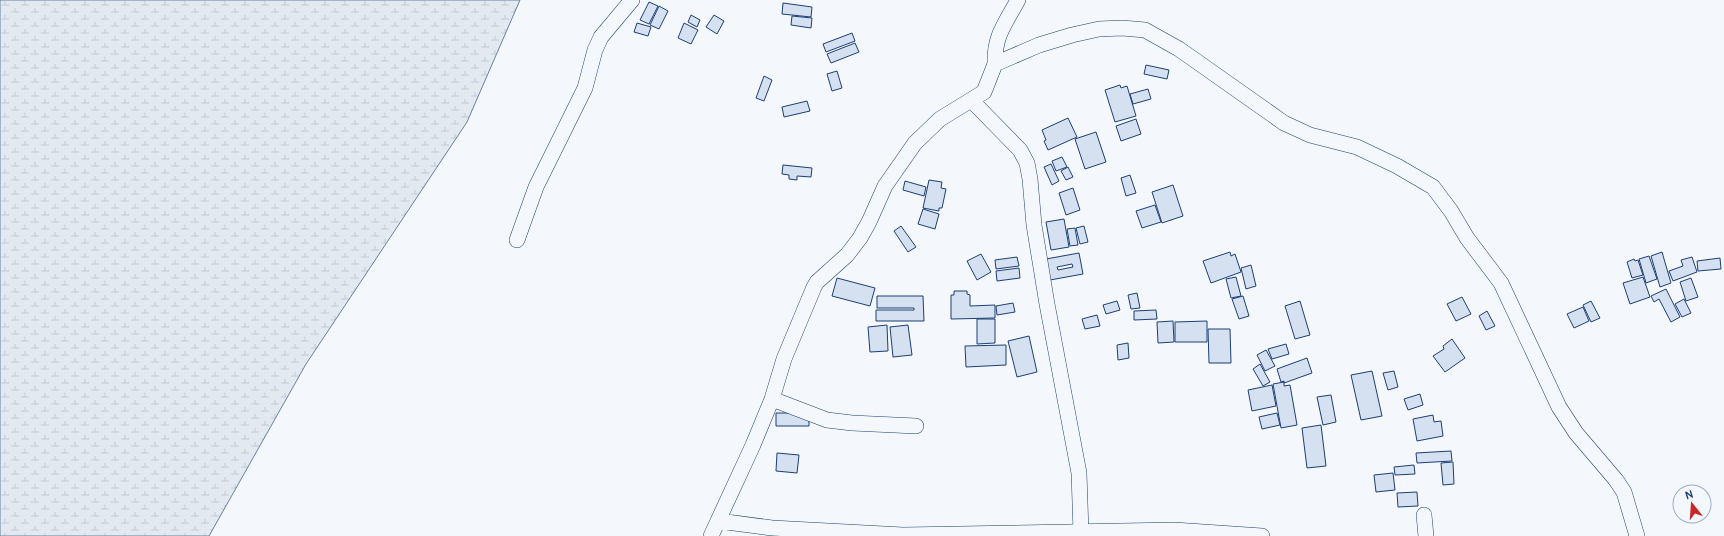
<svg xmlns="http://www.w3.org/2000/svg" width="1724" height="536" font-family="Cabin,sans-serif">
<defs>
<pattern id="wetland-marsh" width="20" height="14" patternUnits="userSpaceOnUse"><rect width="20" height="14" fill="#e3e9f0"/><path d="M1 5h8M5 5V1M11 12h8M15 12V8" fill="none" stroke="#c2c9d1"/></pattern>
</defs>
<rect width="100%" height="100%" fill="#f4f7fb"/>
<path fill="url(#wetland-marsh)" stroke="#687fa3" d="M0 0H520L467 122 306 364 209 536H0Z"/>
<path fill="#d5e0f0" stroke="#1d3f73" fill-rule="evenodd" d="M649 2 658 6 649 24 640 20Z
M783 3 812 7 811 17 782 14Z
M659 6 668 11 659 29 650 25Z
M691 15 700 20 697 27 688 22Z
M714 15 724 21 717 34 706 27Z
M792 16 812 18 811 28 791 25Z
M637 23 651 27 648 36 634 32Z
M684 23 698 30 691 44 678 38Z
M852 33 855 41 826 52 823 44Z
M855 43 859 52 831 63 827 54Z
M1146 65 1169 70 1167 79 1144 74Z
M837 71 842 88 832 91 827 74Z
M764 76 772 80 764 101 756 98Z
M1120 85 1121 88 1127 86 1136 116 1115 122 1105 90Z
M1148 89 1151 99 1133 104 1130 94Z
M807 101 810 111 784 117 782 107Z
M1068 118 1077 137 1048 150 1044 141 1046 140 1042 130Z
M1136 119 1141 134 1121 141 1116 126Z
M1096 132 1106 162 1085 169 1075 139Z
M1062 157 1067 167 1056 171 1052 161Z
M1051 164 1059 181 1052 185 1044 167Z
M783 165 812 168 811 177 797 176V180L789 179V175L782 174Z
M1068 167 1073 177 1066 180 1061 171Z
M1130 175 1136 193 1126 196 1121 178Z
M929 180 942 182 941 188 946 189 942 208H939V211L923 208Z
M905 181 926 187 924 196 903 190Z
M1173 185 1183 216 1162 223 1152 192Z
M1073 188 1080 210 1066 215 1059 193Z
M1155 205 1161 222 1142 228 1136 211Z
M923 209 939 214 935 229 918 224Z
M1064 219 1069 247 1051 250 1046 222Z
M901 226 916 247 908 252 894 231Z
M1084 226 1088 242 1080 244 1076 228Z
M1075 228 1078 245 1070 246 1067 229Z
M1230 252 1231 256 1235 254 1241 272 1211 283 1203 261Z
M1662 252 1671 283 1660 287 1651 256Z
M1079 253 1083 274 1050 280 1046 259ZM1072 264 1073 267 1058 270 1057 267Z
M981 254 991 272 977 280 967 261Z
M1649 256 1657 279 1646 283 1639 259Z
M1017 257 1019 266 996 269 995 260Z
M1692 257 1697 272 1673 281 1669 271 1683 266 1681 260Z
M1720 258 1721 269 1698 271 1697 261Z
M1634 259 1635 261 1638 260 1643 275 1632 278 1627 262Z
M1251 265 1256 286 1246 289 1241 268Z
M1019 268 1020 278 997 281 996 271Z
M1236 277 1241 296 1231 298 1226 279Z
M1643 277 1650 297 1630 304 1623 283Z
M837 278 875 288 870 306 832 296Z
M1691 278 1698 297 1686 301 1680 282Z
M1666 289 1680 317 1671 322 1659 299 1654 302 1651 296Z
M954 291H967V294L970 295V306L995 305V318L951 319V295H954Z
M1137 293 1140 308 1131 309 1128 295Z
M877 296H923L924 321H876V310H914V308H877Z
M1243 296 1249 316 1239 319 1232 299Z
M1462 297 1471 314 1456 321 1447 304Z
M1684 299 1691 313 1682 317 1675 304Z
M1117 301 1120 310 1106 314 1103 305Z
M1300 301 1310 335 1295 339 1285 306Z
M1591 301 1600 318 1591 322 1583 305Z
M1013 303 1015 312 997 315 996 306Z
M1583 307 1589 321 1574 328 1567 314Z
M1156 310 1157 319 1134 320V311Z
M1487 311 1495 326 1486 330 1479 316Z
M1097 315 1100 326 1085 329 1082 319Z
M977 319H995V343L977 344Z
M1173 321 1174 342 1158 343 1157 322Z
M1207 321V342H1175V322Z
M887 325 888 351 870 352 868 327Z
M908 325 912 355 893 357 890 327Z
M1208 329H1230L1231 363H1209Z
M1029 336 1037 372 1017 377 1008 341Z
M1452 339 1465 358 1445 372 1433 356 1444 349 1443 346Z
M1128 343 1129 358 1118 360 1117 345Z
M1286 344 1289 354 1272 359 1268 349Z
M1006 345V365L966 367 965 346Z
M1266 350 1275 366 1265 371 1257 355Z
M1307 358 1312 373 1284 383V381L1281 382 1277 369Z
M1260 364 1270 382 1263 386 1253 369Z
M1372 371 1382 416 1361 420 1351 375Z
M1394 371 1398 387 1388 390 1383 373Z
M1284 382V386L1290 385 1297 425 1281 428 1273 384Z
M1272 385 1276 406 1252 411 1248 390Z
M1420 394 1423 405 1408 410 1404 399Z
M1331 395 1336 422 1323 425 1317 397Z
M776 413H809V426H776Z
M1277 413 1280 425 1262 429 1259 417Z
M1433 415 1434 422 1441 421 1443 436 1417 441 1413 419Z
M1321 425 1326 466 1307 468 1302 428Z
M1451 451 1452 461 1417 463 1416 453Z
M777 453 799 455 797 473 776 471Z
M1453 462 1454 484 1443 485 1441 463Z
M1414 465 1415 474 1395 475 1394 467Z
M1393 473 1395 490 1376 492 1374 475Z
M1417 492 1418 506 1398 507 1397 493Z"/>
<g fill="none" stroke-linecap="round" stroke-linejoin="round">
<g stroke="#1d3f73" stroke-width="16">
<path id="minor" d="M995 64C994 36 1005 24 1018 0
M972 101 1020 150 1027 163 1030 179 1034 225 1047 304 1079 473 1081 532
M517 240 536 187 585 88 595 50 601 37 632 0
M772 399 827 420 852 423 916 426
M1424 515 1426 536
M719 521 772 528 903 535 1174 530 1262 536
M711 536 753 445 772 399 784 359 814 287 817 282 847 255 860 238 869 222 885 186 915 143 940 119 984 92 995 64 1039 45 1072 35 1099 29 1122 28 1145 30 1179 49 1284 123 1310 135 1357 147 1397 166 1433 187 1451 211 1467 238 1501 283 1559 407 1576 433 1616 480 1624 492 1637 536"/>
</g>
<use href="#minor" stroke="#f4f7fb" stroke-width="15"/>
</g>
<g transform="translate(1692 504) rotate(343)"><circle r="19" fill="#f4f7fb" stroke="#9eadc5"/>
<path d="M0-3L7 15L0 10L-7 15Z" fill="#c62828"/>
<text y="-6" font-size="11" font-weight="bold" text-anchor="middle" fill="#1d3f73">N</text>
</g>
</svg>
